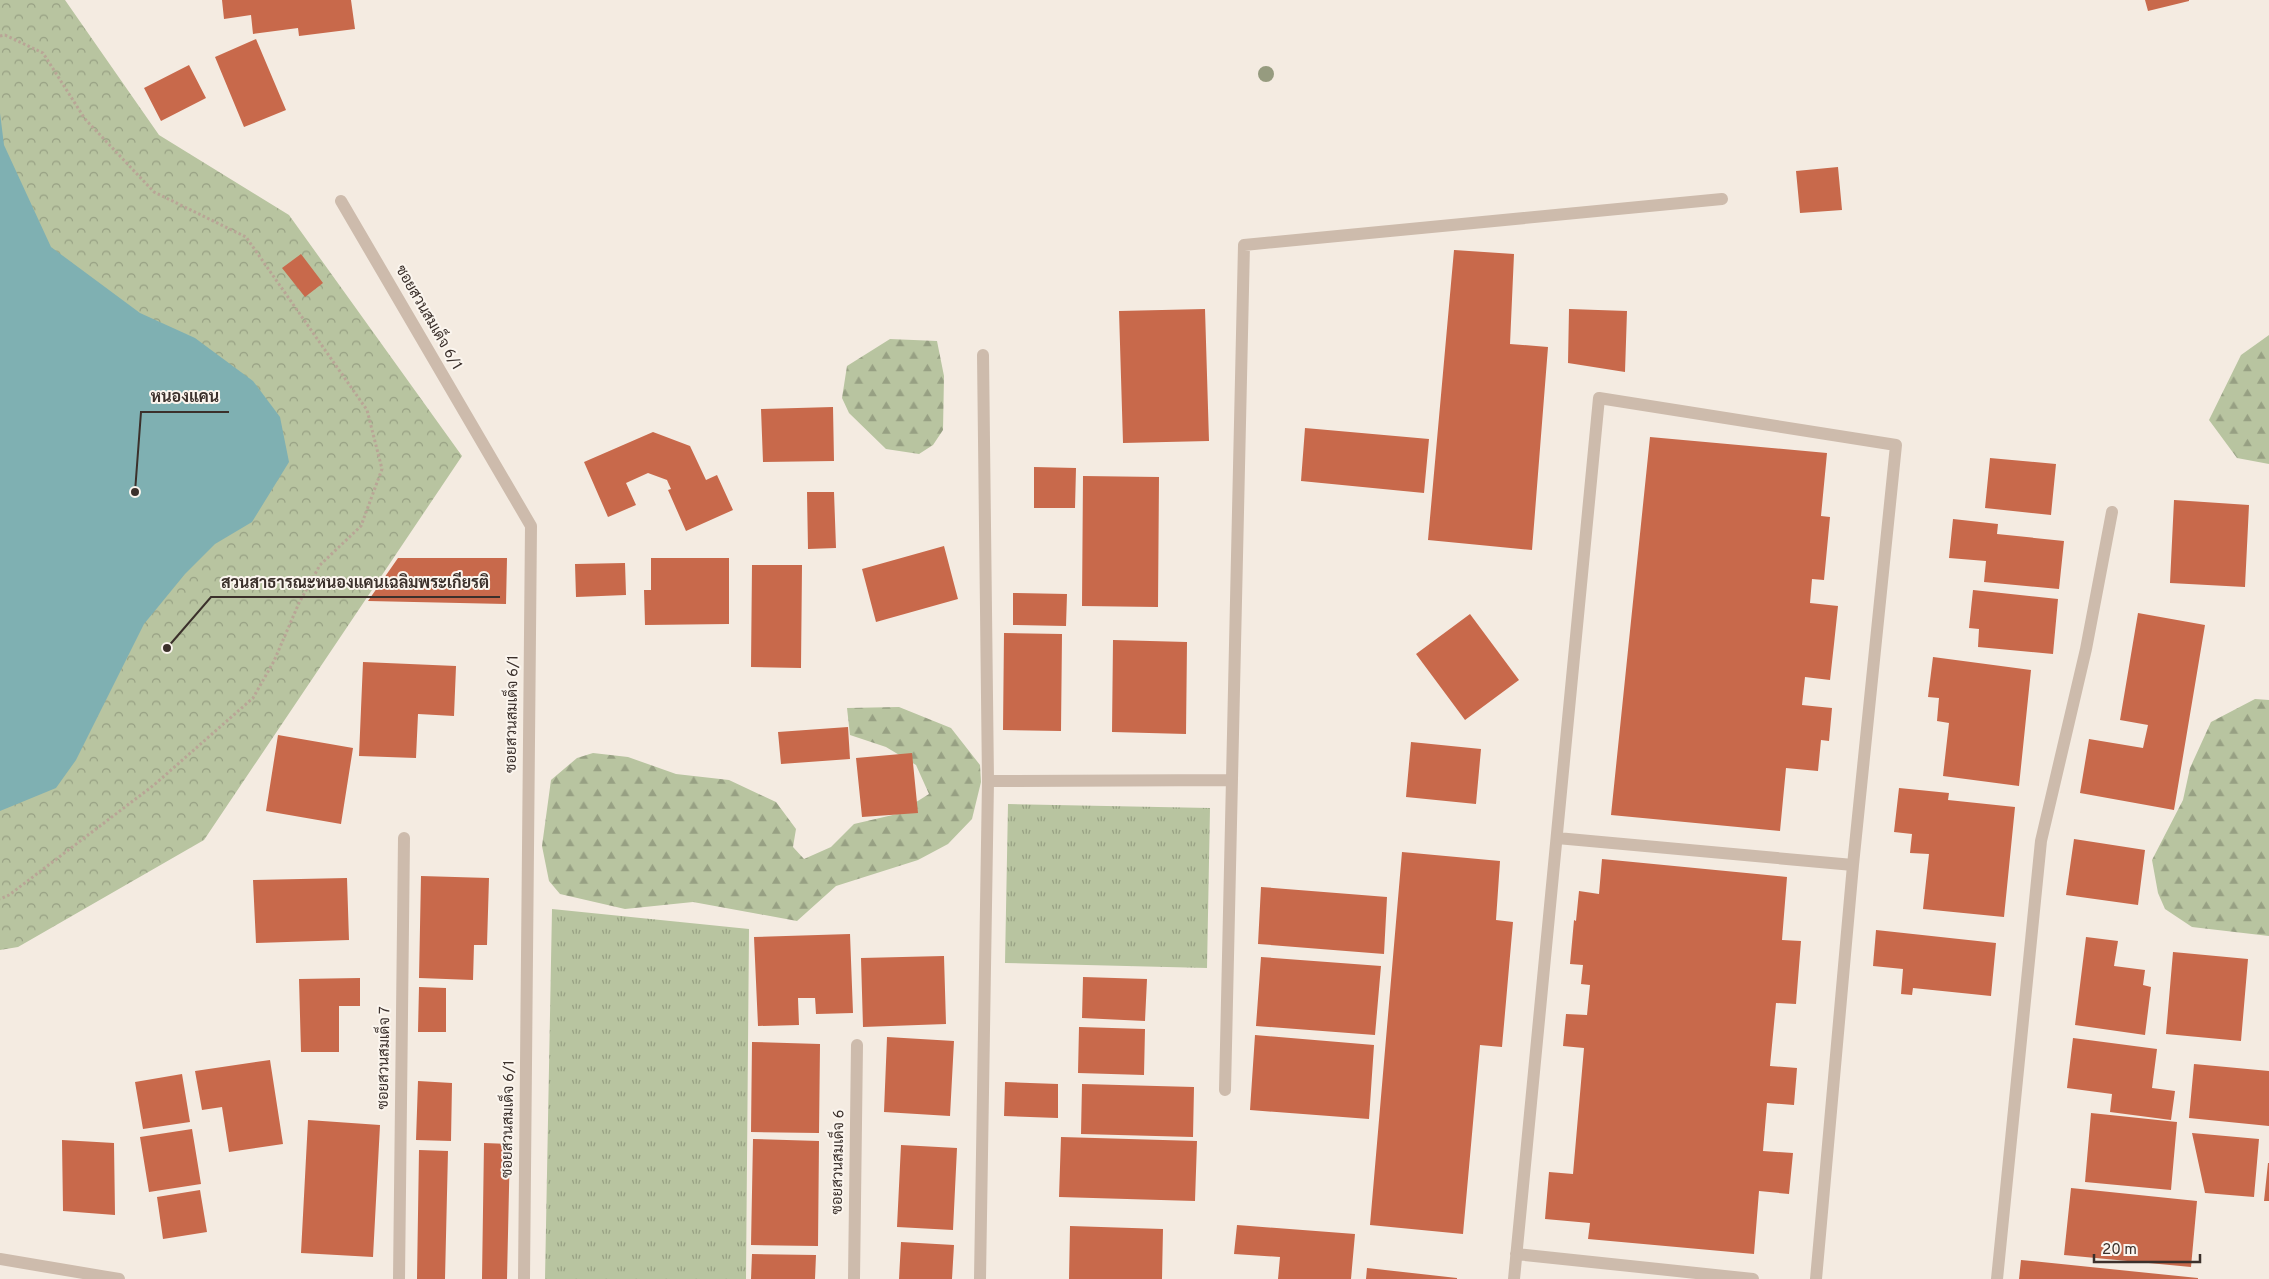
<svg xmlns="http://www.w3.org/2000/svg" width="2269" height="1279" font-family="Overpass,Sarabun,sans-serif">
<defs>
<pattern id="grass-tufts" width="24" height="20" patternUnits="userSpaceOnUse" patternTransform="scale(1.25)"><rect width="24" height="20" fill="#b8c4a0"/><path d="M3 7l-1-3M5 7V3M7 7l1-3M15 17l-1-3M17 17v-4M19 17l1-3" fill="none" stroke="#97a083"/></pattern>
<pattern id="forest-firs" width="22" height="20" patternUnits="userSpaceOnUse" patternTransform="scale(1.25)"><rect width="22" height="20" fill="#b8c4a0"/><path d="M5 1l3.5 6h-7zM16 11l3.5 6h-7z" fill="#97a083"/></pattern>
<pattern id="park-crowns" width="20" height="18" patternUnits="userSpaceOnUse" patternTransform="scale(1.25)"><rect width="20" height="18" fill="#b8c4a0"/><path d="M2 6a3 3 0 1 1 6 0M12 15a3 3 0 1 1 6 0" fill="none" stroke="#97a083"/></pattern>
</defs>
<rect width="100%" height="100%" fill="#f4ebe1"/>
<path fill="url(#grass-tufts)" d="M1008 804 1210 808 1207 968 1005 963Z
M552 909 749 929 746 1279H545Z"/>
<path fill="url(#forest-firs)" d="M2269 335V464L2237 458 2209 420 2241 355Z
M890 339 937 341 944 376 943 430 933 445 919 454 886 449 849 413 842 398 847 366Z
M2255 699 2269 700V936L2192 927 2165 909 2158 893 2152 860 2183 800 2190 768 2211 722Z
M899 707 951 728 980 765 981 782 972 819 948 844 918 860 836 886 797 921 693 902 625 909 560 894 549 881 542 846 551 780 577 758 593 753 628 757 676 774 729 780 776 802 796 829 793 847 804 859 831 847 854 824 897 814 929 794 916 765 886 747 850 735 847 708Z"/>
<path fill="url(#park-crowns)" d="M0 0H65L159 135 289 215 462 456 204 840 18 947 0 950Z"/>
<path fill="#7fb0b2" d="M0 113 4 145 51 247 140 313 195 338 253 381 280 417 289 462 252 522 215 544 185 574 144 624 76 760 56 788 0 811Z"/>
<path fill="#c8694b" d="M222 0H351L355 29 299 36 298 28 253 34 251 15 224 19Z
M2145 0H2189V1L2148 11Z
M256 39 286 110 244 127 215 57Z
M189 65 206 98 161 121 144 88Z
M1838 167 1842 210 1800 213 1796 171Z
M1454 250 1514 254 1510 344 1548 347 1532 550 1428 540Z
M301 254 323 283 305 297 282 268Z
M1205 309 1209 441 1123 443 1119 311Z
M1569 309 1627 311 1625 372 1568 363Z
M833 407 834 461 763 462 761 409Z
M1305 428 1429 439 1424 493 1301 481Z
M653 432 690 446 706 480 717 475 733 510 686 531 668 490 671 489 667 480 648 473 626 483 636 505 608 517 584 462Z
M1650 437 1827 453 1821 516 1830 517 1824 580 1812 579 1810 603 1838 606 1834 644 1830 680 1805 677 1802 705 1832 708 1829 741 1821 740 1818 771 1786 768 1780 831 1611 815Z
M1990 458 2056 464 2051 515 1985 508Z
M1034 467 1076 468 1075 508H1034Z
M1083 476 1159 477 1158 607 1082 606Z
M807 492H834L836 548 808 549Z
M2174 500 2249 505 2245 587 2170 583Z
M1953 519 1998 524 1997 534 2064 541 2059 589 1984 582 1986 561 1949 558Z
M944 546 958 599 876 622 862 569Z
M398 558H507L506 604 368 601Z
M651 558H729V624L645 625 644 590H651Z
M625 563 626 595 576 597 575 564Z
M752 565H802L801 668 751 667Z
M1973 590 2058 599 2053 654 1978 647 1979 629 1969 628Z
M1013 593 1067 594 1066 626 1013 625Z
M2138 613 2205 625 2174 810 2080 793 2089 739 2143 748 2148 725 2120 720Z
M1470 614 1519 680 1465 720 1416 654Z
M1004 633 1062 634 1061 731 1003 730Z
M1113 640 1187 642 1186 734 1112 732Z
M1933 657 2031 670 2019 786 1943 776 1949 723 1937 721 1939 698 1928 697Z
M363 662 456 666 454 716 418 714 416 758 359 756Z
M848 727 850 759 781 764 778 732Z
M278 735 353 748 341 824 266 811Z
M1411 742 1481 749 1476 804 1406 797Z
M912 753 918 813 862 817 856 758Z
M1899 788 1949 793 1948 800 2015 807 2004 917 1923 909 1929 854 1910 853 1912 834 1894 832Z
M2074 839 2145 850 2138 905 2066 895Z
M1402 852 1500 861 1496 920 1513 922 1502 1047 1480 1045 1463 1234 1370 1225Z
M1602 859 1787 877 1782 940 1801 941 1796 1004 1776 1003 1770 1066 1797 1068 1794 1105 1767 1103 1763 1151 1793 1153 1789 1194 1759 1191 1754 1254 1588 1239 1590 1223 1545 1219 1549 1172 1573 1174 1584 1048 1563 1046 1566 1014 1587 1015 1590 985 1581 984 1583 965 1570 964 1574 920 1576 921 1579 891 1599 894Z
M421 876 489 878 487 945H474L473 980 419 978Z
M347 878 349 940 256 943 253 880Z
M1261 887 1387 897 1384 954 1258 944Z
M1876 930 1996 943 1991 996 1913 988 1912 995 1901 994 1903 969 1873 966Z
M850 934 853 1013 816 1014 815 998H798L799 1025 758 1026 754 937Z
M2086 937 2118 941 2114 966 2145 970 2143 985 2151 987 2145 1035 2075 1025Z
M2173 952 2248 959 2241 1041 2166 1034Z
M944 956 946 1024 863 1027 861 958Z
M1261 957 1381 966 1375 1035 1256 1026Z
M1083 977 1147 979 1145 1021 1082 1018Z
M360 978V1006H339V1052H301L299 979Z
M419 987 446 988V1032H418Z
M1079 1027 1145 1029 1144 1075 1078 1073Z
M1255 1035 1374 1045 1369 1119 1250 1110Z
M887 1037 954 1041 950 1116 884 1112Z
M2073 1038 2157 1049 2152 1088 2175 1091 2171 1120 2110 1112 2112 1094 2067 1088Z
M752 1042 820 1044 819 1133 751 1132Z
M270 1060 283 1144 229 1152 222 1107 202 1110 195 1071Z
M2194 1064 2269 1071V1126L2189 1118Z
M182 1074 190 1122 143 1129 135 1082Z
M418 1081 452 1083 451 1141 416 1140Z
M1005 1082 1058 1084V1118L1004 1116Z
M1082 1084 1194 1087 1193 1137 1081 1134Z
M2091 1113 2177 1122 2171 1190 2085 1182Z
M308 1120 380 1125 373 1257 301 1253Z
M192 1129 201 1184 149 1192 140 1137Z
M2192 1133 2259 1139 2254 1197 2205 1193Z
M1061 1137 1197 1141 1195 1201 1059 1197Z
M753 1139 819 1141 818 1246 751 1245Z
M62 1140 114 1143 115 1215 63 1211Z
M484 1143 510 1144 507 1279H482Z
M901 1145 957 1148 953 1230 897 1227Z
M419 1150 448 1151 445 1279H417Z
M2268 1163H2269V1201H2264Z
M2071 1188 2197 1201 2191 1267 2064 1255Z
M200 1190 207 1232 163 1239 157 1197Z
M1237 1225 1355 1234 1351 1279H1278L1280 1257 1234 1254Z
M1070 1226 1163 1229 1162 1279H1069Z
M901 1242 954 1245 952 1279H899Z
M752 1254 816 1255 815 1279H751Z
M2021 1260 2198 1278V1279H2019Z
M1367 1268 1457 1278V1279H1366Z"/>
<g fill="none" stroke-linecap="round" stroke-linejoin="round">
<path stroke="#b9a596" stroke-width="3" stroke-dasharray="2.5 2.5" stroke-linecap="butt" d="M0 36 5 35 43 53 85 119 154 192 246 237 367 410 382 469 361 526 320 565 299 603 274 661 253 698 154 785 9 895 0 899"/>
<path stroke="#cdbbac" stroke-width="12" d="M341 201 531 526 524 1279
M988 781 1232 780
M1557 838 1853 865
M1225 1090 1244 245 1722 199
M1516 1254 1753 1279
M0 1259 119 1279
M399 1279 404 838
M854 1279 857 1045
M980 1279 988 781 983 355
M1514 1279 1599 398 1896 445 1853 865 1816 1279
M1997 1279 2041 841 2086 649 2112 512"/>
</g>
<circle fill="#969b7f" cx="1266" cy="74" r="8"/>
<g text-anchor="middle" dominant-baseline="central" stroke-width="4" stroke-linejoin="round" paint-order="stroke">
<g font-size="15" fill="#3b302b" stroke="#fbf5ee">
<text transform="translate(428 318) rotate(60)">ซอยสวนสมเด็จ 6/1</text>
<text transform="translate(513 714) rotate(-89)">ซอยสวนสมเด็จ 6/1</text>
<text transform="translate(385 1058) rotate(-89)">ซอยสวนสมเด็จ 7</text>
<text transform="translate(509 1119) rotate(-89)">ซอยสวนสมเด็จ 6/1</text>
<text transform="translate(839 1162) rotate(-89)">ซอยสวนสมเด็จ 6</text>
</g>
</g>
<path fill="none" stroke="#3b302b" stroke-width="2" d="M135 492L141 412H229M167 648L211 597H500"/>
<g fill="#3b302b" stroke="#fbf5ee" stroke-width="2">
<circle cx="135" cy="492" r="5"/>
<circle cx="167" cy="648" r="5"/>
</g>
<g font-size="16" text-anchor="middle" font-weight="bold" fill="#3b302b" stroke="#fbf5ee" stroke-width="4" stroke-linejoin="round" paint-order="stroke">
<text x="185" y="402">หนองแคน</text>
<text x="355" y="588">สวนสาธารณะหนองแคนเฉลิมพระเกียรติ</text>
</g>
<path d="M2094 1254v8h106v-8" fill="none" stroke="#3b302b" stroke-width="2.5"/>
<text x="2102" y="1254" font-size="15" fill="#3b302b" stroke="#fbf5ee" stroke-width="4" paint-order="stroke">20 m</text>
</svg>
